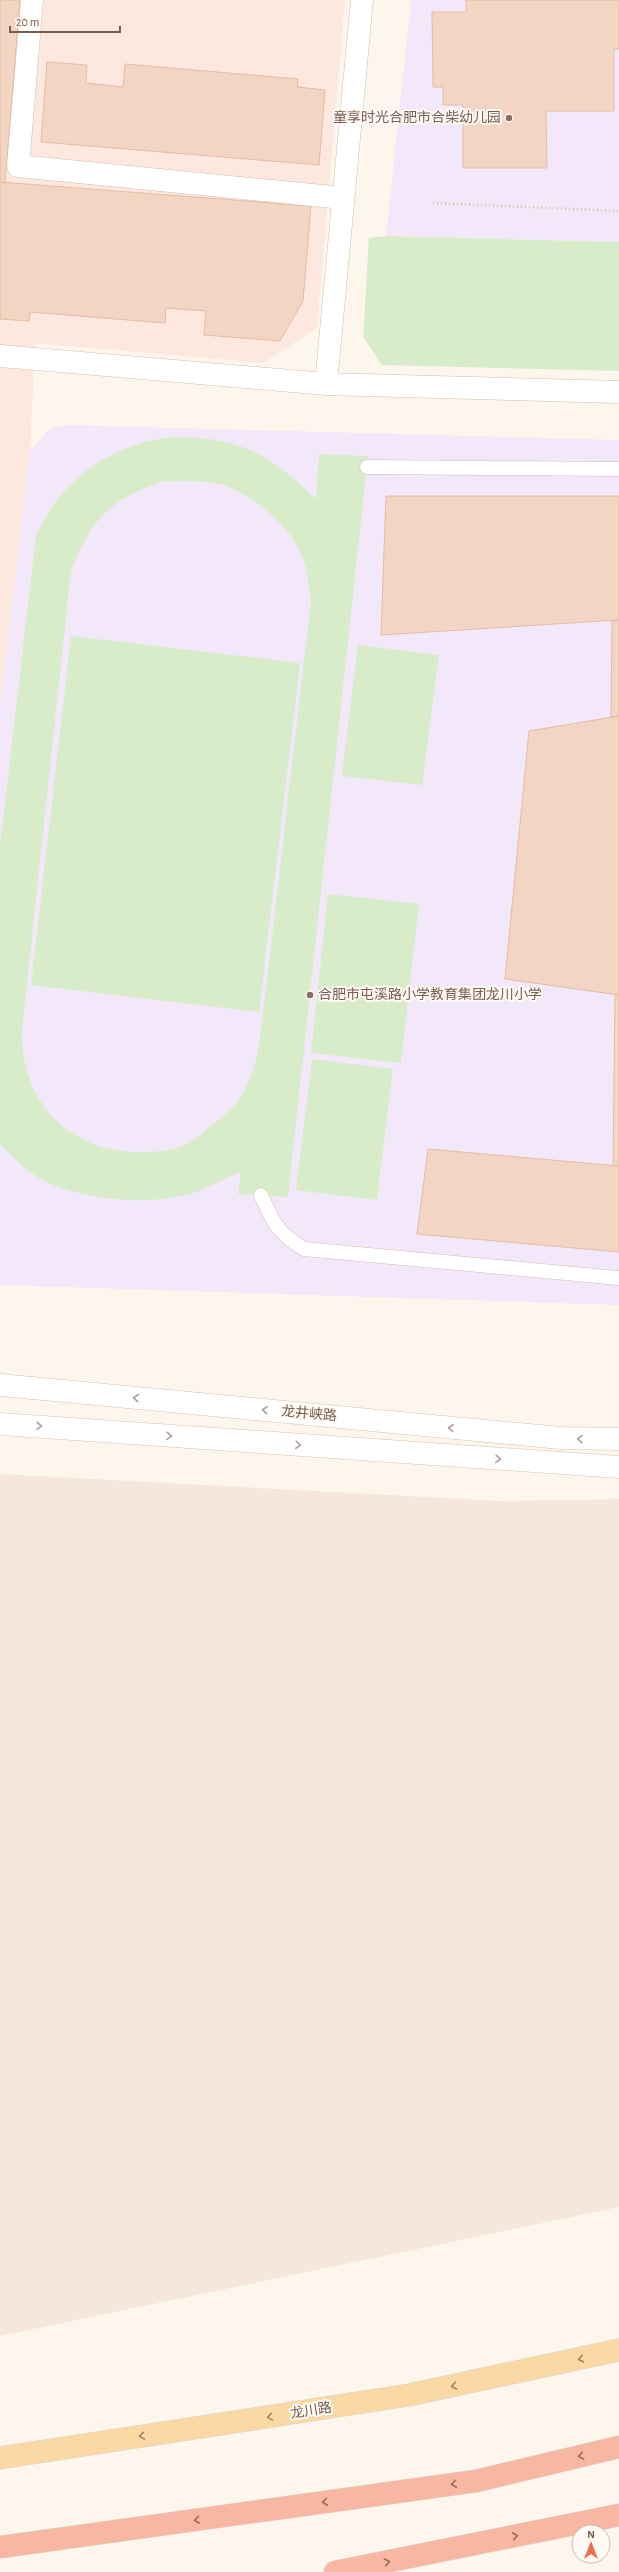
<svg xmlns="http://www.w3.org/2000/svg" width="619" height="2572" font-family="'Alegreya Sans','Noto Sans SC',sans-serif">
<rect width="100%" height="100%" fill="#fdf6ec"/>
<path fill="#f5e8da" d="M0 1474 501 1501 619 1499V2207L0 2336Z"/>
<path fill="#fde8e0" d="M0 0H345L317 328 263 363 35 343 30 451 0 705Z"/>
<path fill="#f3e8fa" d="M411 0H619V242L386 236Z
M67 425 619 440V1305L0 1285V705L30 451 50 428Z"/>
<path fill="#d8ecc9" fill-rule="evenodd" d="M386 236 619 242V371L382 365 363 337 369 238Z
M172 437C240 437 268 453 316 499L319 454 368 456 288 1197 238 1194 241 1172C222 1179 204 1191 185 1195 142 1205 94 1200 53 1185 32 1177 15 1160 0 1144V847L36 536C62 478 109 445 172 437ZM165 481C183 481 202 480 219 484 252 493 295 529 304 562 308 575 309 588 311 601L264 1006C260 1033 259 1066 244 1091 236 1106 222 1118 208 1128 202 1133 196 1139 189 1143 172 1151 151 1153 133 1152 64 1149 20 1097 22 1030L71 571C93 517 108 500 165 481Z
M71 636 300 663 259 1012 31 985Z
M358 645 439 655 422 785 342 776Z
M328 894 419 904 401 1063 311 1053Z
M312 1059 393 1069 377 1200 296 1190Z"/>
<path fill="#f3d5c3" stroke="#e6bba3" d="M0 0H20L5 183 0 182Z
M466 0H619V49H614V111H546L547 168H463V105H443V87H433L432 12H466Z
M47 62 87 65 86 83 123 87 125 64 298 79 297 87 325 90 319 165 41 142Z
M0 182 311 206 303 301 280 341 204 335 206 311 166 308 165 323 30 312 29 321 0 319Z
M386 496H619V620L381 635Z
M619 620V716L611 717 612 621Z
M619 716V995L505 979 529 731Z
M615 994 619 995V1166H613Z
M428 1149 619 1166V1252L417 1234Z"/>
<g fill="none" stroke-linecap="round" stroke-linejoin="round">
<g stroke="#d1beb0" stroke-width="15">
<path id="lane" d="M367 467 619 469
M261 1195C273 1222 278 1234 304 1249L619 1278"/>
</g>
<g stroke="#d1beb0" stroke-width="23">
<path id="street" d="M32 0 18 166 343 198
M0 356 326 384 619 392
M326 384 362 0"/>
</g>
<g stroke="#d6c0b0" stroke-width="23">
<path id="secondary" d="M0 1385 561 1438 619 1439
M0 1424 619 1467"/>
</g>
<g stroke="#dad1cd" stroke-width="23">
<path id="primary" d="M0 2458 409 2395 619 2350"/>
</g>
<g stroke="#dad1cd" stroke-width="23">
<path id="highway" d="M0 2547 476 2481 619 2447
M335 2572 619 2515"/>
</g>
<path stroke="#d9b8a5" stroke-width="2.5" stroke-dasharray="1 3" stroke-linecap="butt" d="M433 203 619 211"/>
<use href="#lane" stroke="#fff" stroke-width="14"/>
<use href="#street" stroke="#fff" stroke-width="22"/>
<use href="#secondary" stroke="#fff" stroke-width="22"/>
<use href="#primary" stroke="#fbd9a5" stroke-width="22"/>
<use href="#highway" stroke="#f7b7a3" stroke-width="22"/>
</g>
<defs><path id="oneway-chevron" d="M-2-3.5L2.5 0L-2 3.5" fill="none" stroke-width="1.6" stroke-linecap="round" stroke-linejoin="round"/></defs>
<g stroke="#af9d94">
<use href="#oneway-chevron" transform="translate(136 1398) rotate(-175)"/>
<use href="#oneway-chevron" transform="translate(265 1410) rotate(-175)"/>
<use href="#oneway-chevron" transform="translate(39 1426) rotate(4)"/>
<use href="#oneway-chevron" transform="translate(451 1428) rotate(-175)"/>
<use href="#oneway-chevron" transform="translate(169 1436) rotate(4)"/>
<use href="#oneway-chevron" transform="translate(580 1439) rotate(-179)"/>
<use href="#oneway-chevron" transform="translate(298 1445) rotate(4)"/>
<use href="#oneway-chevron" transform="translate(498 1459) rotate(4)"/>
</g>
<g stroke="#a18267">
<use href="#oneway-chevron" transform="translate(581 2359) rotate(168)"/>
<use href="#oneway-chevron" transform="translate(454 2386) rotate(168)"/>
<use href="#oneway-chevron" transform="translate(270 2417) rotate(171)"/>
<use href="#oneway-chevron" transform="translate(142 2436) rotate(171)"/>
</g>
<g stroke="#936e5e">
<use href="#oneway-chevron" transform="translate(581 2456) rotate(167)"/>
<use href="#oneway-chevron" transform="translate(454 2484) rotate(172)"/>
<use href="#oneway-chevron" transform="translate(325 2502) rotate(172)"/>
<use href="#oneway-chevron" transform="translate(197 2520) rotate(172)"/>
<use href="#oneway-chevron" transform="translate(515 2536) rotate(-11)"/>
<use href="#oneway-chevron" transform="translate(387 2562) rotate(-11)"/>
</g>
<g fill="#8d6e63" stroke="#fffaf3" stroke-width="1.5">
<circle cx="509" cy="118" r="4"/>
<circle cx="310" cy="995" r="4"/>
</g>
<g text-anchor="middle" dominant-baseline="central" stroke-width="4" stroke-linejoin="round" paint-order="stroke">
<g font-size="14" fill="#785e54" stroke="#fffaf3" text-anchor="end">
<text x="501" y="118">童享时光合肥市合柴幼儿园</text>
<text x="318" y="995" text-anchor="start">合肥市屯溪路小学教育集团龙川小学</text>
</g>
<g font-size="14" fill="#7a5c4d" stroke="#fffaf3">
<text transform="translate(309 1414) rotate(5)">龙井峡路</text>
<text transform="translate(311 2411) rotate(-9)">龙川路</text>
</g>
</g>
<g transform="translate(591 2544)"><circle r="19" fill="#fffaf3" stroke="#cabbb1"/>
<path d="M0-3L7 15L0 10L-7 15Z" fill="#e76f51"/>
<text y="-6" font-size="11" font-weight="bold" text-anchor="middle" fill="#7a5c4d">N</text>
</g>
<path d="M10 26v6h110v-6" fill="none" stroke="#7a5c4d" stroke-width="2"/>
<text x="16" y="26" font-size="12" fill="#7a5c4d" stroke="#fffaf3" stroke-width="3" paint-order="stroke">20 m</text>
</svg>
